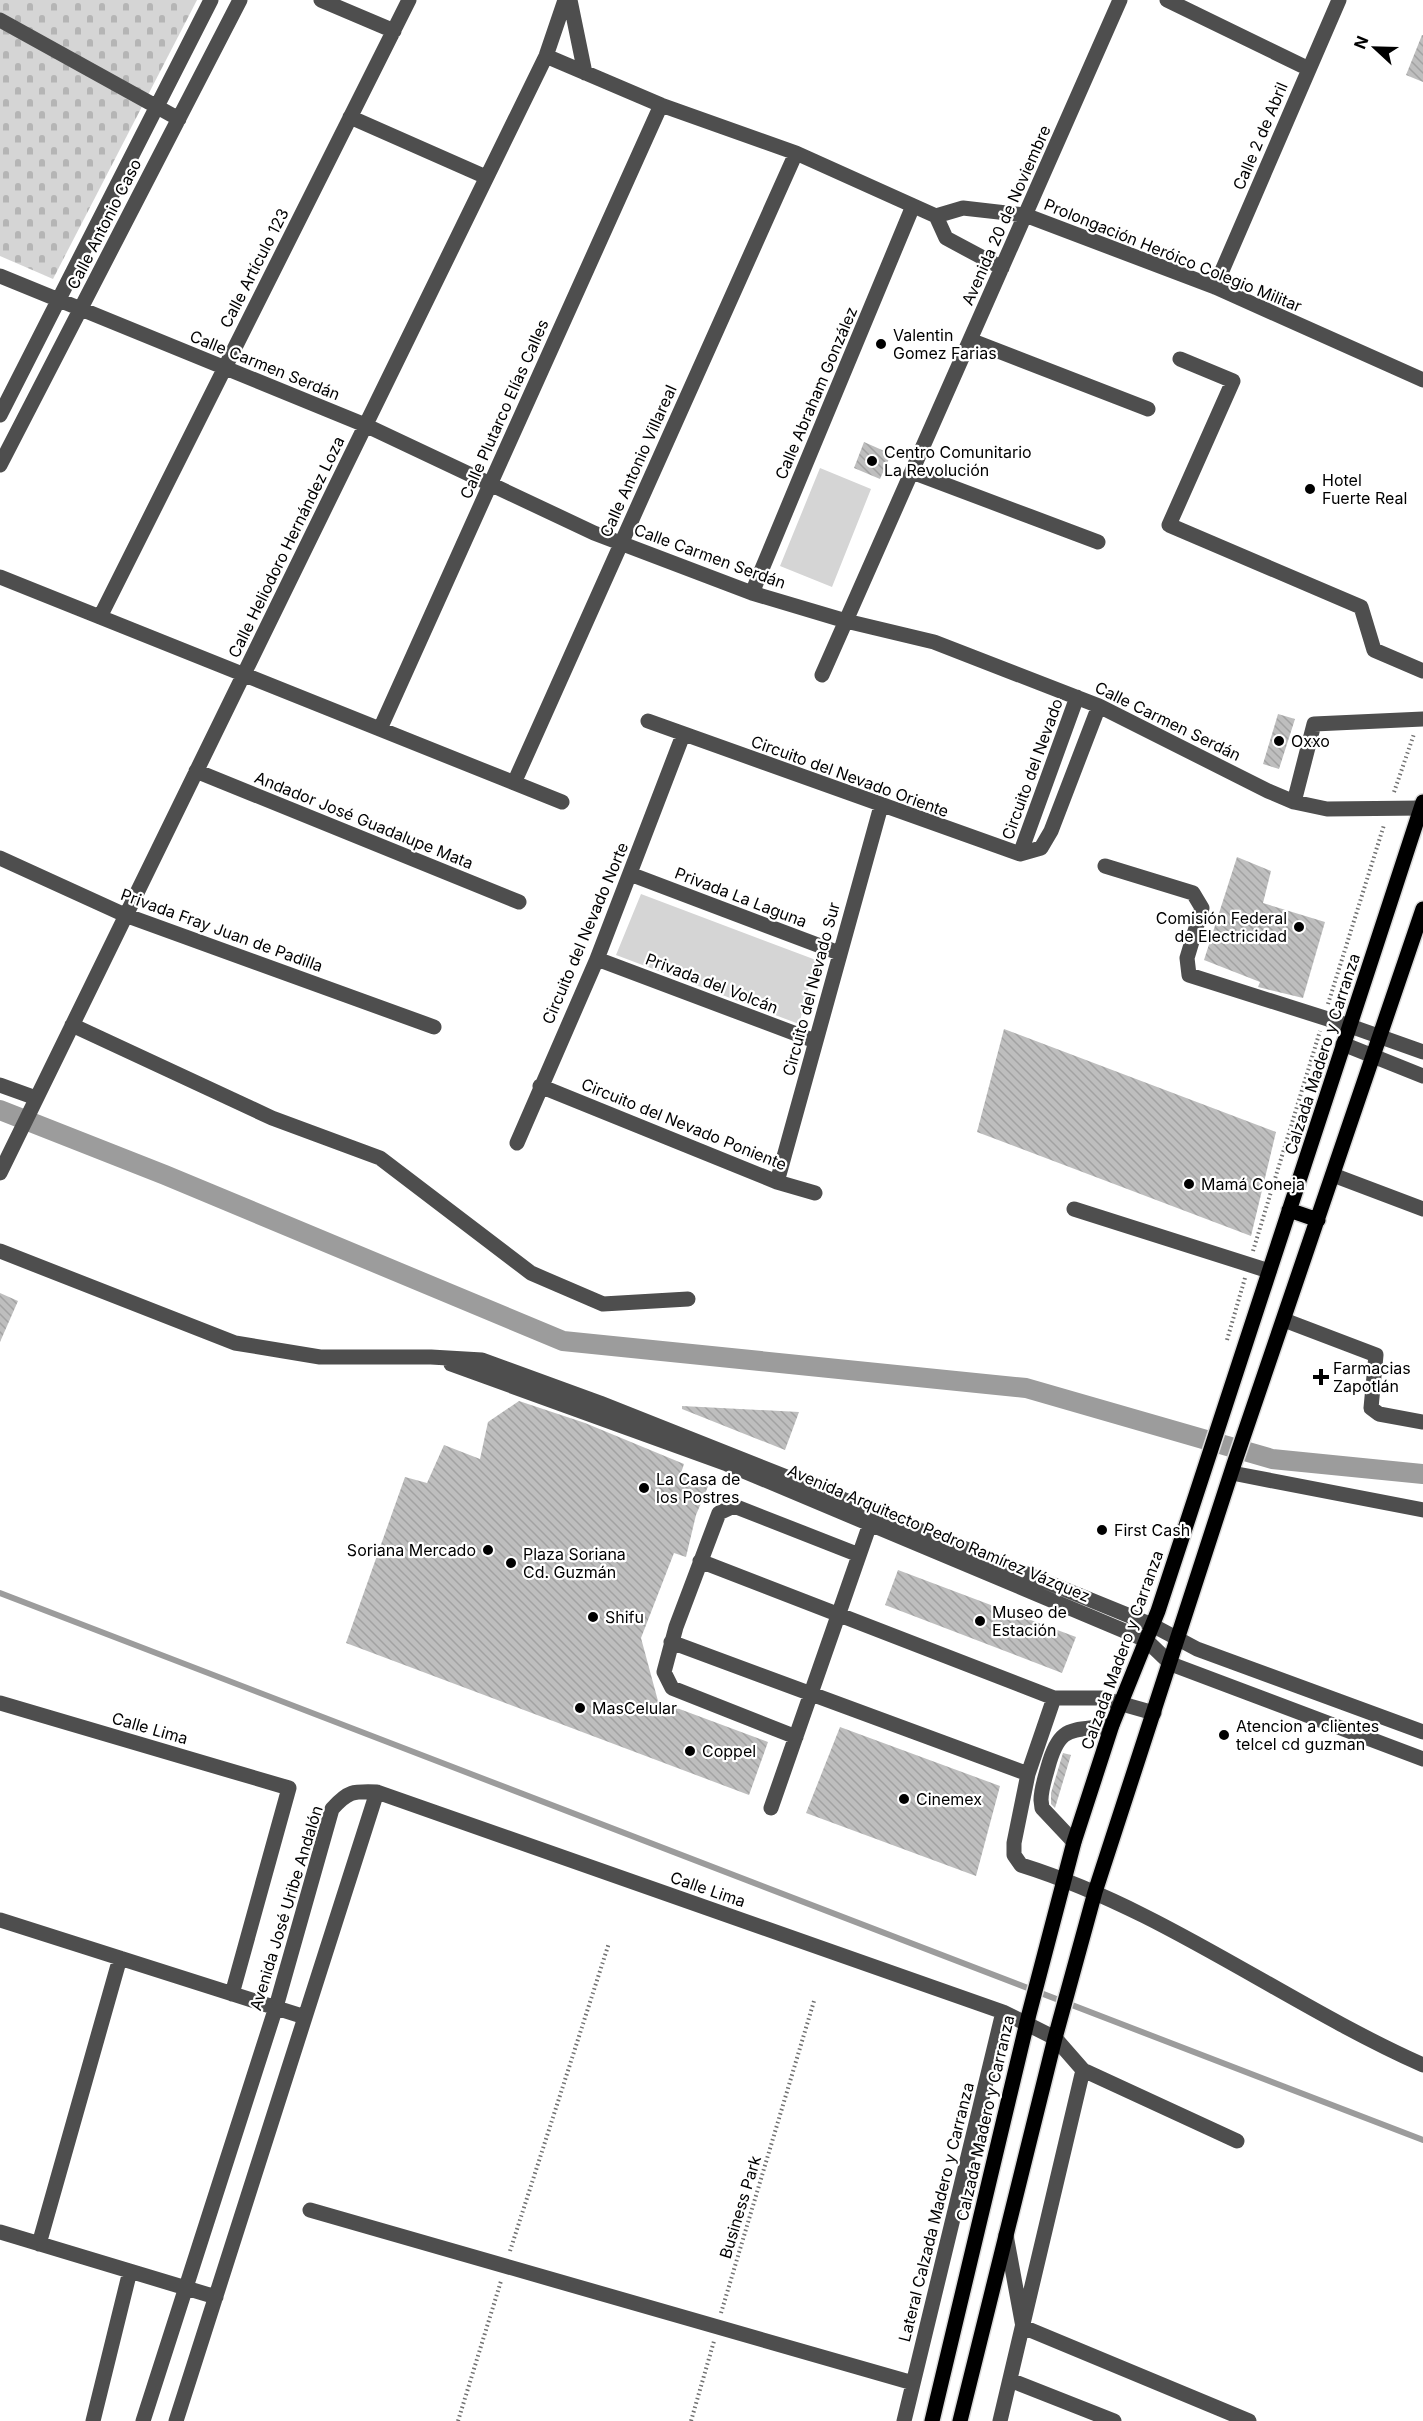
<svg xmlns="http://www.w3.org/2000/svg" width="1423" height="2421" font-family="Inter,sans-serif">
<defs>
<pattern id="cemetery-stones" width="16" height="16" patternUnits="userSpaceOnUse" patternTransform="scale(1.5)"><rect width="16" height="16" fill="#d5d5d5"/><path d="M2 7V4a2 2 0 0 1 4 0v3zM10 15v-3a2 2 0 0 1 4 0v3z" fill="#b5b5b5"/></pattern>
<pattern id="building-back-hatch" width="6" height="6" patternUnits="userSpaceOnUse" patternTransform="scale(1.5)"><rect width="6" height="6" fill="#bebebe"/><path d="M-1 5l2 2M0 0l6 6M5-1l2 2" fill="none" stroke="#a2a2a2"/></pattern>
</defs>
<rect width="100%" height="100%" fill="#fff"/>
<path fill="url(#cemetery-stones)" d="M0 0H197L53 279 0 256Z"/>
<path fill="#d5d5d5" d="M820 468 871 489 832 587 780 566Z
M641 894 816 960 799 1024 616 955Z"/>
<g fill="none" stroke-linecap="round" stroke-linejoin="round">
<path stroke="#9c9c9c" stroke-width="6" d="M0 1593 1423 2140"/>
<path stroke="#9c9c9c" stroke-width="20" d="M0 1110 165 1175 563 1341 1026 1388 1272 1459 1423 1474"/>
</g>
<path fill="url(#building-back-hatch)" d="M1422 35H1423V82L1406 75Z
M864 442 891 454 880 479 854 468Z
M1278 714 1295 719 1279 769 1263 764Z
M1237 857 1271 871 1263 903 1325 922 1303 998 1258 987 1260 982 1204 960Z
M1004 1029 1276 1132 1251 1236 977 1132Z
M0 1293 18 1301 0 1342Z
M519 1401 585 1423 684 1464 681 1473 709 1484 696 1515 686 1557 674 1553 641 1638 658 1701 768 1742 749 1795 346 1643 405 1477 427 1483 444 1445 480 1459 488 1422Z
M682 1406 799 1412 785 1450 682 1409Z
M898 1570 1076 1637 1062 1673 885 1605Z
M840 1727 1000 1786 976 1876 806 1813Z
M1063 1753 1071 1755 1055 1808 1051 1804V1793Z"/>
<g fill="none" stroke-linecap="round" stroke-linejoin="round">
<g stroke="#dbdbdb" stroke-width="18">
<path id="major" d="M1289 1210 1318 1220
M932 2421 1029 2014 1074 1842 1112 1725 1158 1611 1423 802
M960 2421 1055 2038 1095 1892 1234 1464 1423 909"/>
</g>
<path stroke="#707070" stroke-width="4" stroke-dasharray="1.5 3" stroke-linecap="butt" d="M1394 792 1414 734
M1328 1004 1384 825
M1253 1251 1320 1031
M1227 1340 1245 1278
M510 2251 609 1943
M721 2313 814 2001
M458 2421 501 2281
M691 2421 714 2341"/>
<path stroke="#4e4e4e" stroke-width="15" d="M321 0 394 31
M570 0 585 73
M1167 0 1309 69
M0 20 179 119
M546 56 661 105 796 153 936 216 963 208 1025 215 1215 287 1423 380
M350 117 486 177
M936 216 946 238 1002 268
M0 276 365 425 594 533 752 593 846 621 934 642 1099 706 1268 791 1294 802 1327 809 1423 808
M1215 287 1339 0
M970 340 1148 409
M1180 359 1233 381 1169 525 1361 607 1374 650 1423 671
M0 415 211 0
M0 465 240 0
M912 472 1098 542
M0 577 562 802
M752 593 913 206
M100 617 409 0
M822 675 1120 0
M648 721 1020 854 1041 848 1051 831 1099 706
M380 729 661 105
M196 771 519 902
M514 783 796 153
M1294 802 1314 724 1423 719
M1020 854 1077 697
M0 858 125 915 434 1027
M1105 866 1193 893 1202 908 1187 958 1189 975 1350 1026 1423 1052
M630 874 839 953
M597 959 815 1041
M72 1025 272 1118 380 1158 531 1273 603 1304 688 1299
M1343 1044 1423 1076
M0 1085 36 1098
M540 1086 777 1182 815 1193
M517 1143 597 959 683 735
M0 1173 546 56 565 0
M1333 1175 1423 1209
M777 1182 881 806
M1074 1209 1269 1271
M0 1251 235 1343 320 1357H431L482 1360 600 1403 875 1512 1152 1625 1197 1649 1423 1732
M1284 1320 1376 1355 1371 1408 1379 1414 1423 1422
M451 1364 727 1464 1146 1640 1171 1664 1423 1759
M1232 1473 1423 1510
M700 1561 1054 1698H1101L1154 1713
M671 1642 1028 1774
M1054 1698 1028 1774 1014 1843V1855L1021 1865C1165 1910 1286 2004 1423 2065
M0 1703 289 1788 232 1994
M796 1737 672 1688 664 1672 676 1627 719 1513 734 1506 859 1555
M771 1808 870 1524
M1074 1842 1042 1808 1041 1800C1041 1789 1045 1778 1048 1767 1060 1723 1072 1732 1112 1725
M0 1920 305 2017
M1083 2070 1237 2141
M310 2210 913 2383
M0 2232 216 2297
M1006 2235 1023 2327 1249 2421
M39 2244 120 1958
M1010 2380 1114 2421
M93 2421 130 2271
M143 2421 276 2007 332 1809C348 1791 353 1791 377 1792L1003 2012 1055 2038 1083 2070 1000 2421
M176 2421 377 1792
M904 2421 1003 2012"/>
<use href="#major" stroke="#000" stroke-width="15"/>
</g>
<g fill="#000" stroke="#fff" stroke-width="2">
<circle cx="881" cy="344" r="6"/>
<circle cx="872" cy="461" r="6"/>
<circle cx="1310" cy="489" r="6"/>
<circle cx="1279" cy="741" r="6"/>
<circle cx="1299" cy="927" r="6"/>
<circle cx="1189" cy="1184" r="6"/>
<path d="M1318 1368h6v6h6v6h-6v6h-6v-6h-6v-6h6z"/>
<circle cx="644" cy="1488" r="6"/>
<circle cx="1102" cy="1530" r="6"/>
<circle cx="488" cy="1550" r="6"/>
<circle cx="511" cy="1563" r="6"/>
<circle cx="593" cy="1617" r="6"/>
<circle cx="980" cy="1621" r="6"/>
<circle cx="580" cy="1708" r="6"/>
<circle cx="1224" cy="1735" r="6"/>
<circle cx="690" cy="1751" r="6"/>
<circle cx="904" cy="1799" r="6"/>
</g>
<g text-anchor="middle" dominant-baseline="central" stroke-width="4.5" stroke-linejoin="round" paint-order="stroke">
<g font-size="16" fill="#000" stroke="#fff">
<text transform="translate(1260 136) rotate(-67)">Calle 2 de Abril</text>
<text transform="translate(1006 215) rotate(-66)">Avenida 20 de Noviembre</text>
<text transform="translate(104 224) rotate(-63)">Calle Antonio Caso</text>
<text transform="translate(1173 255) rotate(22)">Prolongación Heróico Colegio Militar</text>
<text transform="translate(254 268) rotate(-63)">Calle Artículo 123</text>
<text transform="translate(265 365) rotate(22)">Calle Carmen Serdán</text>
<text transform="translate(816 393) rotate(-67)">Calle Abraham González</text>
<text transform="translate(504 409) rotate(-66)">Calle Plutarco Elías Calles</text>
<text transform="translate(638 461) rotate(-66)">Calle Antonio Villareal</text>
<text transform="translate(286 547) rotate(-64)">Calle Heliodoro Hernández Loza</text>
<text transform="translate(710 556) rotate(20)">Calle Carmen Serdán</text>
<text transform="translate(1168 721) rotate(26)">Calle Carmen Serdán</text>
<text transform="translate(1032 769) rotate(-70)">Circuito del Nevado</text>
<text transform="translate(850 776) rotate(20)">Circuito del Nevado Oriente</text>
<text transform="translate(364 820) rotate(22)">Andador José Guadalupe Mata</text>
<text transform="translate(741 897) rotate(21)">Privada La Laguna</text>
<text transform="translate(222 930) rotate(20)">Privada Fray Juan de Padilla</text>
<text transform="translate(585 933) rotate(-67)">Circuito del Nevado Norte</text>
<text transform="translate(712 983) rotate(21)">Privada del Volcán</text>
<text transform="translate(811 989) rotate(-75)">Circuito del Nevado Sur</text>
<text transform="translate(1322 1054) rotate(-72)">Calzada Madero y Carranza</text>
<text transform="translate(684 1124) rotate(22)">Circuito del Nevado Poniente</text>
<text transform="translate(939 1533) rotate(23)">Avenida Arquitecto Pedro Ramírez Vázquez</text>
<text transform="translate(1122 1650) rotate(-70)">Calzada Madero y Carranza</text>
<text transform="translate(150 1728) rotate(16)">Calle Lima</text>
<text transform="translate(708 1889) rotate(19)">Calle Lima</text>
<text transform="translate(286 1908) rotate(-73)">Avenida José Uribe Andalón</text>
<text transform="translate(985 2118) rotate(-77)">Calzada Madero y Carranza</text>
<text transform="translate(740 2207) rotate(-73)">Business Park</text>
<text transform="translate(936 2212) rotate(-76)">Lateral Calzada Madero y Carranza</text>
</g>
<g font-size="16" fill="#000" stroke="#fff" text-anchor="start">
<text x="893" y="335">Valentin<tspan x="893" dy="18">Gomez Farias</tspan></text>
<text x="884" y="452">Centro Comunitario<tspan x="884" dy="18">La Revolución</tspan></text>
<text x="1322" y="480">Hotel<tspan x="1322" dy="18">Fuerte Real</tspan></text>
<text x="1291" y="741">Oxxo</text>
<text x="1287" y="918" text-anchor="end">Comisión Federal<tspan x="1287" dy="18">de Electricidad</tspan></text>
<text x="1201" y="1184">Mamá Coneja</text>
<text x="1333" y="1368">Farmacias<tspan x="1333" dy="18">Zapotlán</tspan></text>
<text x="656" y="1479">La Casa de<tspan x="656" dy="18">los Postres</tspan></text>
<text x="1114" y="1530">First Cash</text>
<text x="476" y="1550" text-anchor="end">Soriana Mercado</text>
<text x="523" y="1554">Plaza Soriana<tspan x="523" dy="18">Cd. Guzmán</tspan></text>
<text x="992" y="1612">Museo de<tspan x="992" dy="18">Estación</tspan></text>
<text x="605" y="1617">Shifu</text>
<text x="592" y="1708">MasCelular</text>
<text x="1236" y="1726">Atencion a clientes<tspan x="1236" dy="18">telcel cd guzman</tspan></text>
<text x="702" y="1751">Coppel</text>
<text x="916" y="1799">Cinemex</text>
</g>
</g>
<g transform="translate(1375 48) rotate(292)" stroke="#ffffff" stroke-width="4.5" paint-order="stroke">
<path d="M0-4.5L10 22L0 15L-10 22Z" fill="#000000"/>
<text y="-9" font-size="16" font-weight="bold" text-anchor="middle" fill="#000000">N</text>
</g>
</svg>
